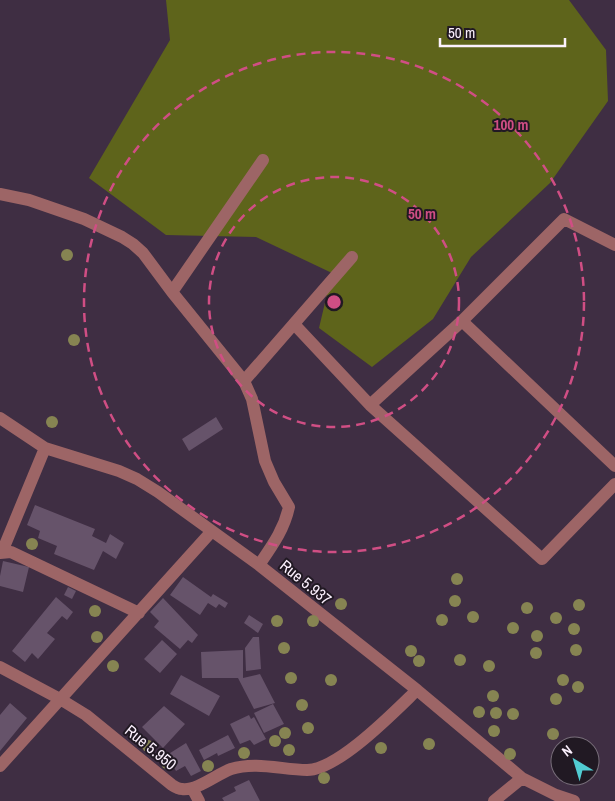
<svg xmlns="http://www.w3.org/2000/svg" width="615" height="801" font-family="'Archivo Narrow',sans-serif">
<rect width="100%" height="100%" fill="#3f2e43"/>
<path fill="#5e641b" d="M166 0H569L606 50 608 101 550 183 471 257 433 319 372 367 319 328 332 273 256 237 166 235 89 178 170 40Z"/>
<path fill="#66536a" d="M216 417 223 429 189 451 182 439Z
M35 505 95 529 92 536 106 543 110 534 124 543 116 559 103 551 94 570 54 554 57 546 38 538 40 531 27 525Z
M3 561 29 567 23 592 0 586V576Z
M183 577 211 597 213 594 228 603 225 608 219 604 216 608 208 603 200 615 170 595Z
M68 587 76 591 72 599 64 595Z
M56 597 73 612 67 620 62 616 47 633 55 639 38 659 32 653 25 662 12 651Z
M163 598 198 635 192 643 188 640 180 649 154 627 159 621 150 612Z
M249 615 263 624 258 633 244 623Z
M253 637H259L261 669 246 671 245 648Z
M162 640 177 654 160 673 144 659Z
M243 650V678L260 674 275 703 254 709 238 678H202L201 652Z
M181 675 220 696 209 716 170 694Z
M10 703 27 718 0 751V715Z
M273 704 284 724 264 733 254 713Z
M164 706 185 724 163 748 142 727Z
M249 715 251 719 254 717 266 739 254 745 250 740 240 744 230 724Z
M228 735 235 748 218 756 217 753 204 760 199 750Z
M186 743 201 771 191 776 185 766 176 771 167 755Z
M249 780 260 801H224L222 798 236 791 234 787Z"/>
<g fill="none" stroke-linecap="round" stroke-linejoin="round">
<path stroke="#9d6566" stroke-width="12" d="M0 194 29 200 84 219 122 237 133 244 143 253 172 292 244 381 252 399 265 461 274 482 289 507C284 530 272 546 259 565
M172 292 263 160
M462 321 615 466
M294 324 370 405 542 559 615 484
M244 381 352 257
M370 405 462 321 564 219 615 245
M0 418 45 448 119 471 137 479 158 492 259 565 417 690 522 778 556 795 574 801
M2 552 45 448
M0 553 11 552 139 613
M0 667 60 699 86 715 172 785C175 787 179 789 182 789 197 791 217 774 231 769 256 761 283 770 307 770 338 770 394 712 417 690
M0 766 212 531
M192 788 199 801
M494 801 522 778"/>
</g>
<g fill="#868452">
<circle cx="67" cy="255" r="6"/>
<circle cx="74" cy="340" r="6"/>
<circle cx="52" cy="422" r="6"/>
<circle cx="32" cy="544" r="6"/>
<circle cx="457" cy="579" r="6"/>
<circle cx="455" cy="601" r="6"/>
<circle cx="341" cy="604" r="6"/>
<circle cx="579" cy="605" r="6"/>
<circle cx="527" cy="608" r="6"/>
<circle cx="95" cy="611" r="6"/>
<circle cx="473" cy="617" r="6"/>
<circle cx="556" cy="618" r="6"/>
<circle cx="442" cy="620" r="6"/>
<circle cx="277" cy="621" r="6"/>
<circle cx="313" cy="621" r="6"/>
<circle cx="513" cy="628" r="6"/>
<circle cx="574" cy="629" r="6"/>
<circle cx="537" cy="636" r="6"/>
<circle cx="97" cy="637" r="6"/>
<circle cx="284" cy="648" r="6"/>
<circle cx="576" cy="650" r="6"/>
<circle cx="411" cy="651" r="6"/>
<circle cx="536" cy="653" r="6"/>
<circle cx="460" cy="660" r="6"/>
<circle cx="419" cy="661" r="6"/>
<circle cx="113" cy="666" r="6"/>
<circle cx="489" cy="666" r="6"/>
<circle cx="291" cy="678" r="6"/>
<circle cx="331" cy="680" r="6"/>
<circle cx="563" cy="680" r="6"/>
<circle cx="578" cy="687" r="6"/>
<circle cx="493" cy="696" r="6"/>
<circle cx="556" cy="699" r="6"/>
<circle cx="302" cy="705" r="6"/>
<circle cx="479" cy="712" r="6"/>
<circle cx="496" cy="713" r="6"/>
<circle cx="513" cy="714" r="6"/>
<circle cx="308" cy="728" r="6"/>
<circle cx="494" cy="731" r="6"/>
<circle cx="285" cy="733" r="6"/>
<circle cx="553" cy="734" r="6"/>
<circle cx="275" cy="741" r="6"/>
<circle cx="429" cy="744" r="6"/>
<circle cx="148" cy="746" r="6"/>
<circle cx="381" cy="748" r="6"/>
<circle cx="289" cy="750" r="6"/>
<circle cx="244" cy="753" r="6"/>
<circle cx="510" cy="754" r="6"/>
<circle cx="167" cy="763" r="6"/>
<circle cx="208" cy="766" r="6"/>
<circle cx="324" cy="778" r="6"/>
</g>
<g fill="none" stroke="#d04e84" stroke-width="2.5" stroke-dasharray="9 6">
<circle cx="334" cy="302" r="125"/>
<circle cx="334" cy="302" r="250"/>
</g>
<g text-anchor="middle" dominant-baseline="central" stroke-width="4" stroke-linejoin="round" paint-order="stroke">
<g font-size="16" fill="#fcf1fe" stroke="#211923">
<text transform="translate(306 582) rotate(39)">Rue 5.937</text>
<text transform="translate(151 747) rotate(39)">Rue 5.950</text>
</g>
</g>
<circle cx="334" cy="302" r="8" fill="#d04e84" stroke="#211923" stroke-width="2.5"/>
<g font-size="15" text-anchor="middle" font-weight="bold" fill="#d04e84" stroke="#211923" stroke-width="4" stroke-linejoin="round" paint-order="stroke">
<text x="511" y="130">100 m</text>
<text x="422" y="219">50 m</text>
</g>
<g transform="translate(575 761) rotate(322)"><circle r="24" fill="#211923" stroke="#796f7b"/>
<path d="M0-4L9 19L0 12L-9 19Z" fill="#51ccd2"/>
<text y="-8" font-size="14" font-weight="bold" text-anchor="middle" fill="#fcf1fe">N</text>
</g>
<path d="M440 38v8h125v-8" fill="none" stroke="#fcf1fe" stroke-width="2.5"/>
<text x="448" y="38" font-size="15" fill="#fcf1fe" stroke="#211923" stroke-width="4" paint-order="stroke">50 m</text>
</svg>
